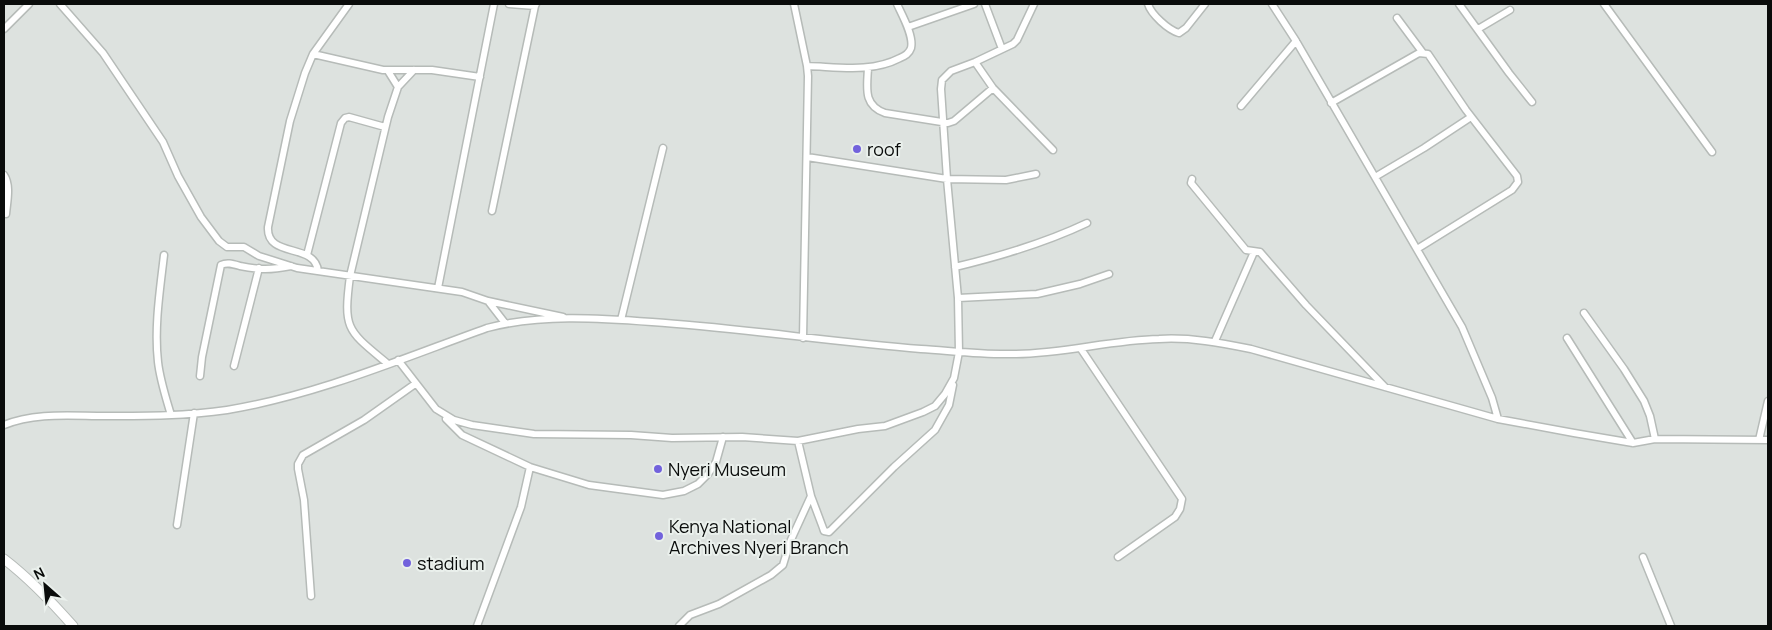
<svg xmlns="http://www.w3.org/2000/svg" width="1772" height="630" font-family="Manrope,sans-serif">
<rect width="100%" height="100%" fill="#dde2df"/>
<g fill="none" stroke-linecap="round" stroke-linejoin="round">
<g stroke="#b6bbb8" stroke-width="9">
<path id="street" d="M60 4 103 53 163 142 178 176 201 217 219 241 227 247H244L259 256 297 268 462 292 488 301 505 323
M509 4 535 6 536 4
M794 4 807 66 808 76 803 338
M985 4 1002 49
M1148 4C1151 14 1168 30 1179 33L1186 28 1205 4
M1272 4 1296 41 1462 327 1492 398 1498 419
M1459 4 1509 73 1532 102
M1604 4 1712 152
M1397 18 1423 53
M908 27 974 4
M4 29 29 4
M1478 29 1510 10
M313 54 383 70H432L480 77
M975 62 993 88 1053 150
M807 66C839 67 871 73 900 58 905 56 909 54 911 48 914 36 902 15 897 4
M868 68C867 88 863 105 885 113L948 123 954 121 993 88
M388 71 398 87
M1331 103 1419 53 1428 54 1466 110 1517 176 1518 182 1512 190 1417 249
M1241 106 1296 41
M807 157 947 179 1006 180 1036 174
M4 175C11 185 7 202 6 214
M1375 177 1424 148 1471 117
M1192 179 1191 183 1246 250 1260 252 1306 305 1385 387
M492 211 535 6
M164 255C160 290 154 327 158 362 160 380 166 398 171 415
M307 255 341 123 345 118 349 117 385 127
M955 267C1001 256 1045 243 1087 223
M318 271C315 242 266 259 268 227L290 121 305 73 313 54 349 4
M438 288 494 4
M958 298 1037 294 1080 284 1109 274
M488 301 563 317
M1584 313 1624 369 1644 401 1650 416 1655 439
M621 320 663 148
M1567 338 1633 443
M1215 341 1254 252
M1081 349 1182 499 1180 509 1175 517 1118 557
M398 360 436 409 454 420 472 425 534 434 631 435 672 438 742 437 798 441 858 429 885 426 923 412 935 406 945 394 954 378 959 352 958 298 947 179 941 89 942 80 951 71 975 62 1013 44 1017 40 1034 4
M388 364C347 330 343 330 350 276L388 117 398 87 414 70
M234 366 259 268
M200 376 202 357 221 265C227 262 233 264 240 266 259 270 271 270 291 266
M446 419 462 435 530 467 589 485 663 495 684 491 698 484 708 474 716 462 723 437
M4 425C35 412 72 416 105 416 145 416 187 416 227 410 317 395 401 359 487 328 540 314 598 318 652 322 742 328 831 342 921 349 952 351 983 355 1014 354 1063 354 1110 340 1159 339 1190 337 1221 343 1251 349L1498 419 1574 433 1633 443 1655 439 1768 440
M1759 440 1768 401
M811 496 823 528 824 531 829 532 894 467 935 430 949 405 953 385
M177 525 194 413
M1643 557 1671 626
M311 596 304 500 298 469V464L303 455 364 420 415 384
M477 626 521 507 530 467
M679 626 690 615 719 604 771 575 783 565 790 542 811 496 798 441"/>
</g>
<g stroke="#b6bbb8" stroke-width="11">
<path id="secondary" d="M4 559C30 579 51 601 73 626"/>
</g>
<use href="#street" stroke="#fff" stroke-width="6"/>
<use href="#secondary" stroke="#fff" stroke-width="9"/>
</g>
<g fill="#7262dc" stroke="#eaf0ec" stroke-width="2">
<circle cx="857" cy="149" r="5"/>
<circle cx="658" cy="469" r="5"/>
<circle cx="659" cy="536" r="5"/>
<circle cx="407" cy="563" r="5"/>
</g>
<g text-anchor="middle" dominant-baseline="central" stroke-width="4" stroke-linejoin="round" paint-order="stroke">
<g font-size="18" fill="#0a0c0b" stroke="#eaf0ec" text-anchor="start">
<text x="867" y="149">roof</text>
<text x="668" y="469">Nyeri Museum</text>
<text x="669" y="526">Kenya National<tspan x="669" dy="21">Archives Nyeri Branch</tspan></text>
<text x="417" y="563">stadium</text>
</g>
</g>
<rect width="1772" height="630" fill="none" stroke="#0a0c0b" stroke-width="10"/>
<g transform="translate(45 585) rotate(333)" stroke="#eaf0ec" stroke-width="4" paint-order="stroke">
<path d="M0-4L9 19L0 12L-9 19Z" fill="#0a0c0b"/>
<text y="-8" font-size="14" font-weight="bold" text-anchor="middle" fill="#0a0c0b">N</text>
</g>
</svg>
